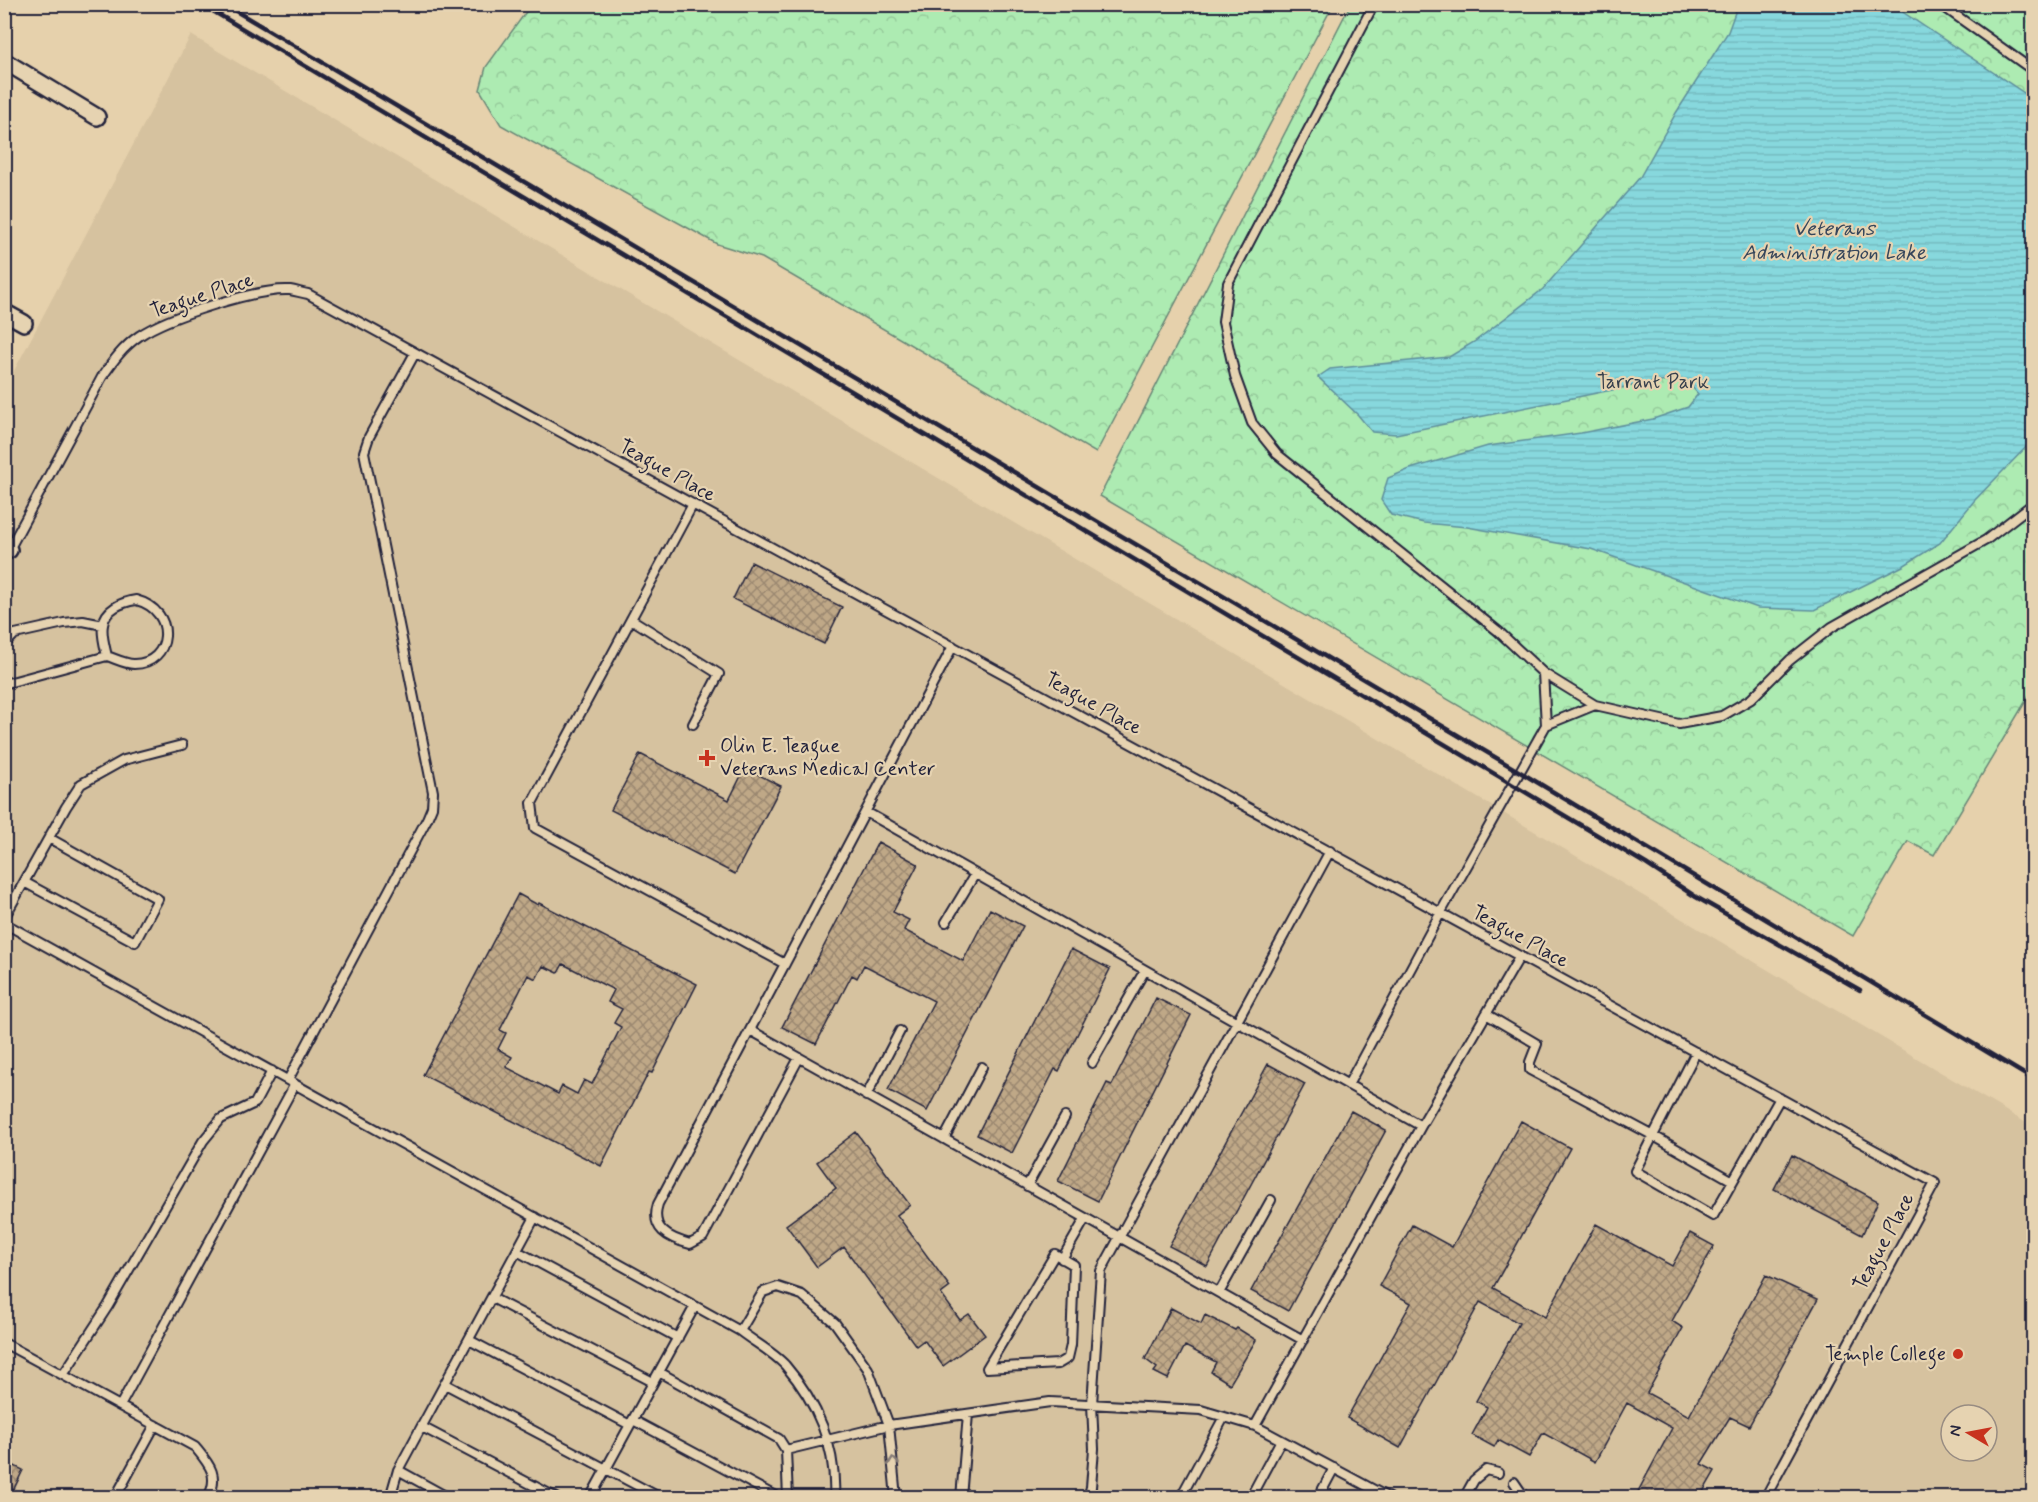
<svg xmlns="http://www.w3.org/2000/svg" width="2038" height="1502" font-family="Mynerve,sans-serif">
<defs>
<pattern id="forest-crowns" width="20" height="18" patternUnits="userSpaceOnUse" patternTransform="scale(1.5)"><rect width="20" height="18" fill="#adebb2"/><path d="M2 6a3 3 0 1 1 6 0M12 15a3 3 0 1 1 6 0" fill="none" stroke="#95c99a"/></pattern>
<pattern id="water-rules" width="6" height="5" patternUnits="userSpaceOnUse" patternTransform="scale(1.5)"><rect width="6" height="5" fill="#87d8dd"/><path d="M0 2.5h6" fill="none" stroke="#74b9bf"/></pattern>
<pattern id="building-cross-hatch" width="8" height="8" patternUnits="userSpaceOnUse" patternTransform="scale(1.5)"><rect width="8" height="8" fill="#bfa887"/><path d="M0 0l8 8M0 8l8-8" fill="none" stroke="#9b8870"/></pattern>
</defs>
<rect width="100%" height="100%" fill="#e6d1ac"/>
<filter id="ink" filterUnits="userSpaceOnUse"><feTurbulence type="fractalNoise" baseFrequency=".0167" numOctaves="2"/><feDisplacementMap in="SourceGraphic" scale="12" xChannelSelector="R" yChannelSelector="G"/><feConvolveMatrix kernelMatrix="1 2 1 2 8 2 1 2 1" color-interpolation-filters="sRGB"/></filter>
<g filter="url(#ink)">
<path fill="#d6c29f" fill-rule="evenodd" d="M191 35 2033 1127V1497L5 1498V388ZM1951 1415H1987V1451H1951Z"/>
<path fill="url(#forest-crowns)" stroke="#688676" stroke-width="1.5" d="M531 5V4L1333 5 1096 453 762 258 717 244 501 125 480 90 486 67Z
M1350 5H2033V689L1934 855 1908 841 1853 936 1100 496Z"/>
<path fill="url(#water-rules)" stroke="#5f8f9c" stroke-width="1.5" d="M1738 4 1892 5 2033 99V440L1974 501 1940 543 1903 566 1814 610 1758 608 1591 549 1467 527 1424 523 1391 515 1381 500 1388 478 1410 469 1488 446 1581 433 1653 419 1688 407 1698 394 1687 381 1651 382 1396 434 1372 432 1358 415 1318 377 1330 369 1449 357 1474 342 1543 289 1640 177 1676 113 1728 32Z"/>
<path fill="url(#building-cross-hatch)" stroke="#22223b" stroke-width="1.5" fill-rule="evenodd" d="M751 562 842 607 824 644 733 599Z
M640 754 729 800 745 768 781 786 735 874 611 810Z
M878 842 918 864 893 912 909 920 904 930 963 961 990 909 1023 926 927 1111 888 1090 934 1001 864 965 857 978 852 975 816 1044 782 1027Z
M518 894 538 905 539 903 697 984 652 1073 649 1072 601 1166 423 1075ZM563 964 614 990 608 1002 622 1009 614 1023 621 1027 592 1084 584 1080 577 1094 562 1086 558 1094 506 1067 512 1057 498 1049 506 1033 500 1030 528 975 536 979 543 966 558 973Z
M1071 949 1110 969 1059 1071 1055 1069 1012 1153 977 1135Z
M1156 998 1191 1015 1098 1201 1058 1181 1107 1083 1112 1085Z
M1268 1064 1305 1084 1207 1266 1169 1246Z
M1351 1111 1386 1130 1288 1311 1251 1291Z
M1521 1121 1570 1148 1493 1288 1545 1317 1596 1224 1672 1266 1690 1233 1714 1246 1672 1321 1683 1328 1647 1393 1689 1416 1766 1275 1818 1299 1749 1426 1730 1417 1701 1464 1715 1471 1700 1497H1635L1672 1428 1627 1403 1595 1462 1543 1433 1529 1457 1498 1440 1494 1447 1472 1435 1487 1407 1476 1401 1519 1323 1480 1302 1400 1448 1347 1418 1411 1303 1379 1286 1412 1225 1452 1247Z
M856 1132 910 1205 897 1215 950 1287 941 1294 960 1320 969 1314 985 1335 943 1366 924 1340 916 1346 844 1247 817 1267 786 1225 836 1188 817 1162Z
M1792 1155 1878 1201 1862 1235 1774 1189Z
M1171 1308 1201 1324 1205 1315 1235 1330 1237 1328 1256 1340 1230 1384 1211 1372 1216 1362 1185 1346 1168 1379 1154 1372 1157 1368 1145 1359Z
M4 1461 23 1470 10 1497H4Z"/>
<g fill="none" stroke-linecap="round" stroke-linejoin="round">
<g stroke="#22223b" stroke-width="12">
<path id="lane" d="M1940 4 2034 71
M693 504 532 803 535 828 785 964
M4 559 102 377C113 361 123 347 139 336 167 317 257 288 290 290 296 291 302 293 308 294L1935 1183 1765 1498
M136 600C178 611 172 664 134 664 125 664 116 659 107 656 105 647 101 634 103 625 105 609 122 602 136 600Z
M631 619 719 674 693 724
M4 645 15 634 64 623 83 621 103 625
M953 646 750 1030 1303 1340
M1543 673 1595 705
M4 684 107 656
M1546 725 1595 705 1679 724 1722 716 1751 699 1790 660 1832 627 1986 540 2034 503
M866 812 1421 1126
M24 882 135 942 158 899 49 838
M4 918 66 807 81 784 124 760 182 745
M946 922 975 874
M4 923 740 1331C754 1342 773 1352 785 1365 817 1402 837 1448 834 1498
M1486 1014 1537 1044 1530 1062V1070L1652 1135 1733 1181
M750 1030 658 1204C650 1229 668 1238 690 1244L703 1237 799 1058
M1696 1052 1635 1171 1713 1216 1780 1098
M1092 1063 1145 970
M288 1080 427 819 432 807 433 792 364 452 369 437 415 353
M1348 1085 1441 912 1546 725 1543 673 1498 631 1277 454 1252 423 1235 376 1223 322 1228 283 1374 4
M866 1096 900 1031
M944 1139 982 1067
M1027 1186 1065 1117
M517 1251 678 1338
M1055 1254 1074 1265 1071 1345 1068 1358 1058 1364 987 1368Z
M1062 1259 1085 1219
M1219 1293 1271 1200
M492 1298 653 1382
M740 1331 763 1292 778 1287 802 1295 835 1323 868 1369 889 1425 896 1498
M469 1340 630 1425
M4 1343 195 1447C209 1464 220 1475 208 1498
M659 1372 779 1439 786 1450 788 1498
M63 1375 108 1306 203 1141 221 1119 255 1103 272 1071
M445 1384 661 1498
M120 1406 295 1084
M633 1420 779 1498
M1255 1426 1421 1126 1520 956
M422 1427 557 1498
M786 1450 889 1425 1050 1402 1201 1410 1255 1426 1389 1498
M398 1470 449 1498
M1514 1482 1525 1498
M115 1498 155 1425
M390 1498 398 1470 535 1217
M590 1498 695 1306
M961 1498 968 1414
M1088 1498 1091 1487 1094 1449 1092 1404 1101 1271 1330 851
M1183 1498 1184 1491 1224 1417
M1250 1498 1281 1440
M1318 1498 1334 1468
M1464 1498 1474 1480 1486 1470 1498 1473"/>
</g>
<g stroke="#22223b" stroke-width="20">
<path id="street" d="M4 61 97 117
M4 312 24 323
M4 548 9 550"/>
</g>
<use href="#lane" stroke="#e6d3b1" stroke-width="8"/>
<use href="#street" stroke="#e6d3b1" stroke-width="15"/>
<path stroke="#22223b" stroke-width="4.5" d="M201 4 1646 864 1696 897 1860 990
M224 4 1520 772 2034 1080"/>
</g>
<defs><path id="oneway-chevron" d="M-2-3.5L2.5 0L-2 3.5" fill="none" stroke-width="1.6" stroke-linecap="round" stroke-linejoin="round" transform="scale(1.5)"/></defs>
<use stroke="#847a76" href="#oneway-chevron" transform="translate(893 1461) rotate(-97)"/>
</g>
<g fill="#c8321e" stroke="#e6d3b1" stroke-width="2">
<path d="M704 749h6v6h6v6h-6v6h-6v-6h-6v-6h6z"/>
<circle cx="1958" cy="1354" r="6"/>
</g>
<g text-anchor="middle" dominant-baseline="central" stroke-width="4.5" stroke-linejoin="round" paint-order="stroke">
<g font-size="20" fill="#22223b" stroke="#e6d3b1">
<text transform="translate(202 296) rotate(-18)">Teague Place</text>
<text transform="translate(667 471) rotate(29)">Teague Place</text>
<text transform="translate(1093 704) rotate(29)">Teague Place</text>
<text transform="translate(1520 937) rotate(29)">Teague Place</text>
<text transform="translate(1884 1242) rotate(-62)">Teague Place</text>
</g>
<g font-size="20" fill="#37404d" stroke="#e6d3b1">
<text x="1653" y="382">Tarrant Park</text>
</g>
<g font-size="20" fill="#22223b" stroke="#e6d3b1" text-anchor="start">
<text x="720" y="746">Olin E. Teague<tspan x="720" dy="23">Veterans Medical Center</tspan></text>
<text x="1946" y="1354" text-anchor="end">Temple College</text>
</g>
<g font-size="21" font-style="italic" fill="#36465b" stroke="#e6d3b1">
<text x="1834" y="229">Veterans<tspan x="1834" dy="24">Administration Lake</tspan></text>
</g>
</g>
<rect width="2038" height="1502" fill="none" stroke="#e6d3b1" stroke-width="24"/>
<rect x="12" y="12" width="2014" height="1478" fill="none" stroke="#22223b" stroke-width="2" filter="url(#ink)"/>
<g transform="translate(1969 1433) rotate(280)"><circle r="28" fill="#e6d3b1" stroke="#988c82" stroke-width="1.5"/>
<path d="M0-4.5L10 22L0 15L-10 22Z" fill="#c8321e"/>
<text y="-9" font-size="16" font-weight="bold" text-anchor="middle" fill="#22223b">N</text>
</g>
</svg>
